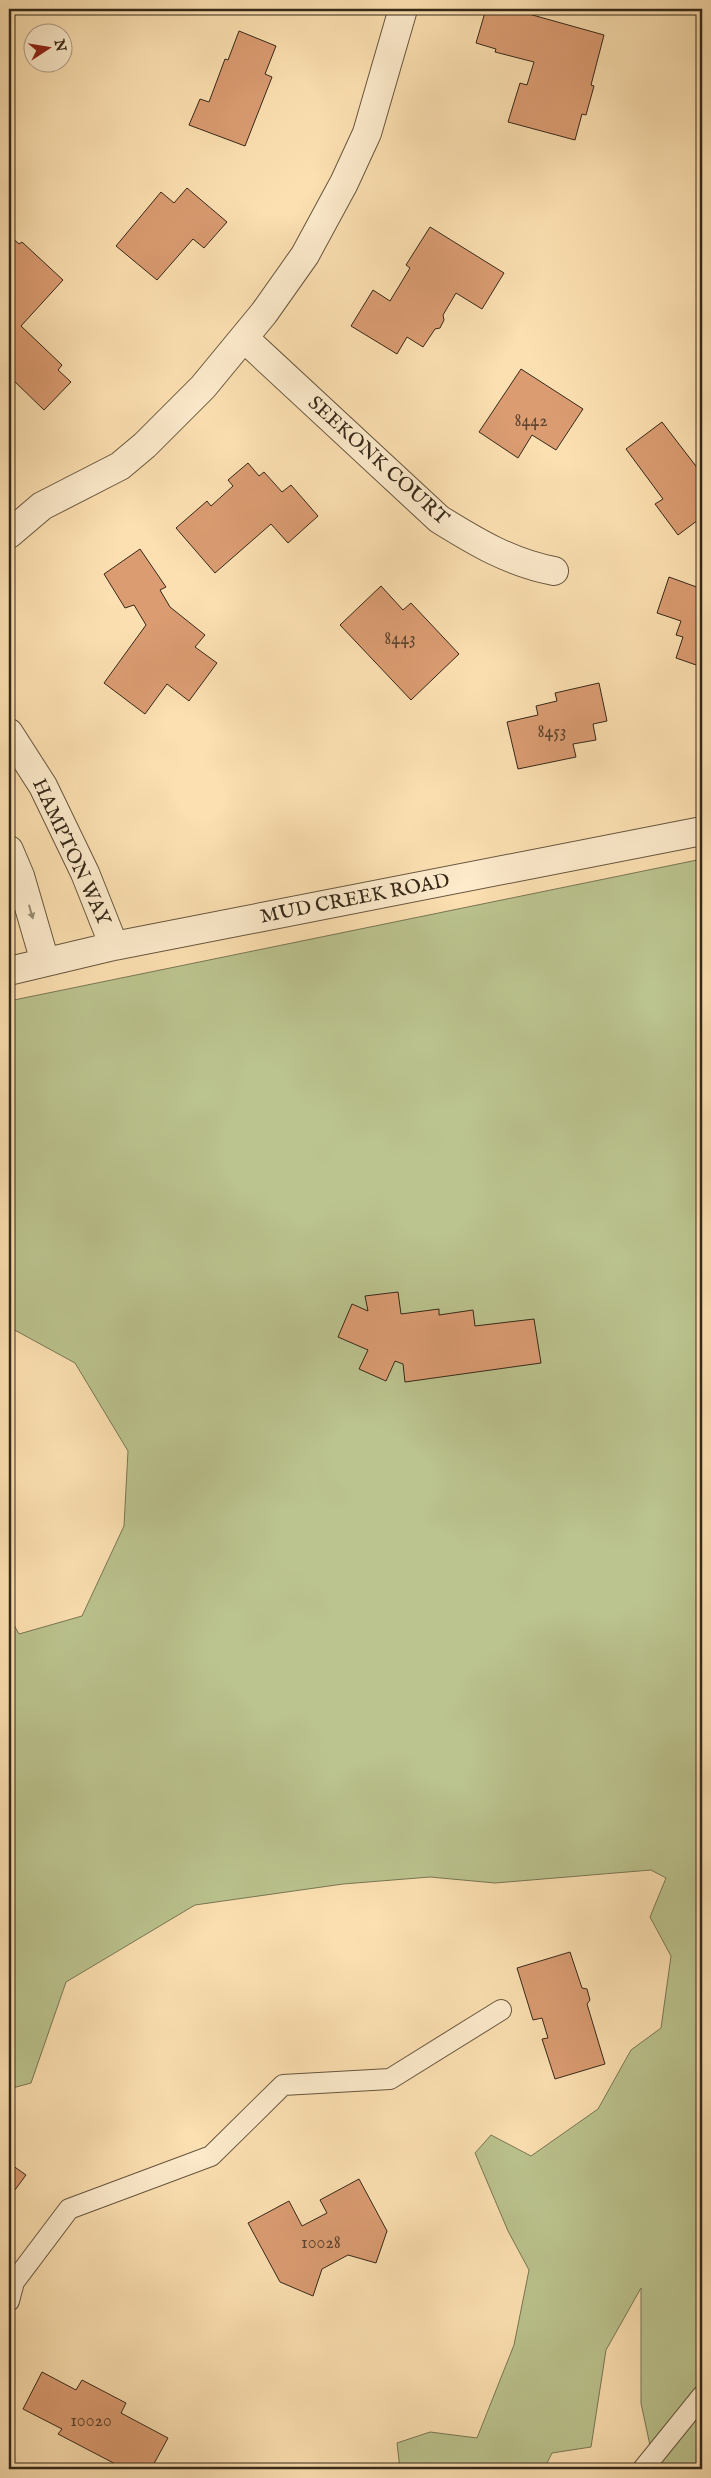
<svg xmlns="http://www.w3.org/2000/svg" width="711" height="2478" font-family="'IM FELL English',serif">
<rect width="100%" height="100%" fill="#fce0b1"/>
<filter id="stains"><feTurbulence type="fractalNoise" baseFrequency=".004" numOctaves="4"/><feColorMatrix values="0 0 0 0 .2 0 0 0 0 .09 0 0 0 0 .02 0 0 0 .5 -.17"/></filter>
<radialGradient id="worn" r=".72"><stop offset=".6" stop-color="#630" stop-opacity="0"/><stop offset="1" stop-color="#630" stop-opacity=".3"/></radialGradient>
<path fill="#bbc38e" stroke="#787654" d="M702 859V2469H655L641 2403V2288L606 2350 591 2447 552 2453 544 2469H400L397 2443 430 2432 477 2438 514 2345 529 2270 508 2231 475 2153 491 2135 531 2156 598 2109 631 2050 661 2028 671 1956 650 1917 666 1878 651 1870 495 1883 430 1877 343 1884 195 1905 66 1982 31 2083 9 2089V1616L19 1634 82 1616 124 1526 128 1451 75 1363 11 1328 9 1279V1001Z"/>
<path fill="#db9c72" stroke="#352819" d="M486 9H511L604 35 591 85 594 86 586 115 582 114 575 140 508 122 520 83 527 85 534 62 495 52 496 49 476 43Z
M239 31 276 46 265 74 272 77 245 146 189 125 200 99 209 102 225 59 228 60Z
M187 188 227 222 204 248 193 239 157 280 116 246 161 192 174 203Z
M430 227 504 273 482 309 456 293 443 315 444 320 440 328 435 329 423 347 407 337 397 354 351 326 373 290 390 301 410 268 406 265Z
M9 235 19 244 22 242 63 280 21 326 62 365 58 370 71 382 44 410 9 376Z
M521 369 583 409 556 450 532 435 518 458 479 432Z
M662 422 702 474V517L678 535 655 504 663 499 626 449Z
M248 463 259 476 264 472 282 492 291 485 318 516 288 543 271 524 215 573 176 528 207 501 211 506 233 486 228 480Z
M140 549 166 587 160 590 170 607 205 635 195 647 217 663 189 701 167 684 145 714 104 683 146 625 134 605 125 608 104 574Z
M669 577 702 589V667L676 658 683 637 676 635 681 621 657 613Z
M381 586 403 610 411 603 459 654 411 700 340 625Z
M599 683 607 721 593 724 596 740 573 744 576 757 518 769 507 722 538 715 536 706 557 701 555 693Z
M398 1292 401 1314 439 1309V1315L473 1310 475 1326 534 1319 541 1363 405 1382 403 1364 395 1361 386 1381 359 1369 368 1350 338 1337 352 1304 368 1311 365 1296Z
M570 1952 582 1988 587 1989 590 2000 587 2004 605 2064 555 2079 542 2039 548 2038 542 2018 533 2020 517 1968Z
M9 2163 26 2175 9 2198Z
M359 2179 387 2231 376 2263 348 2255 322 2269 313 2296 280 2282 248 2223 289 2201 302 2226 327 2213 320 2200Z
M42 2372 76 2390 82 2380 126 2403 121 2413 168 2438 151 2469H125L58 2434 62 2429 23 2409Z"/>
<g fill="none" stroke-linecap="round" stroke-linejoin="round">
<g stroke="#67563f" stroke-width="22">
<path id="service" d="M9 2301 14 2282 69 2209 211 2156 283 2085 390 2079 501 2010
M643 2469 702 2396"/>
</g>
<g stroke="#67563f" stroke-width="30">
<path id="minor" d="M244 338 439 519C476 542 511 563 554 571
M9 534 42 506 120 466 145 445 203 387 264 313 305 255 344 183 367 133 403 9
M9 733 43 786 85 873 114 946
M9 850 20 876 45 962
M9 971 114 946 702 831"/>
</g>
<use href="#service" stroke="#fdebcc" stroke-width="20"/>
<use href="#minor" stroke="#fdebcc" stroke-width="28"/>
</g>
<defs><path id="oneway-solid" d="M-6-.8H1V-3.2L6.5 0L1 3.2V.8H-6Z" transform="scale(1.25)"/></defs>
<use fill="#998a72" href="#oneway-solid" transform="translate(31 912) rotate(74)"/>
<g text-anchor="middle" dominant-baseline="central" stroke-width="4.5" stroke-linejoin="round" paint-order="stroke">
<g font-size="18" fill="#5e452f">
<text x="531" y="421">8442</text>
<text x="400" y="639">8443</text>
<text x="552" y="732">8453</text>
<text x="321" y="2243">10028</text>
<text x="91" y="2421">10020</text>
</g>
<g font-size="20" fill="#352819" stroke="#fdebcc">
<text transform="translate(378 461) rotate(42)">SEEKONK COURT</text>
<text transform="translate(71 852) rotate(65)">HAMPTON WAY</text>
<text transform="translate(355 899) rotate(-11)">MUD CREEK ROAD</text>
</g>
</g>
<rect width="711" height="2478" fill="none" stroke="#fce0b1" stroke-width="30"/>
<rect x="10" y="10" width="691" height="2458" fill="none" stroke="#352819" stroke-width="2.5"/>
<rect x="15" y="15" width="681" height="2448" fill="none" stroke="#352819"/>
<g transform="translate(48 48) rotate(78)"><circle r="24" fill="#fdebcc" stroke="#ad9d84"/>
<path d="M0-4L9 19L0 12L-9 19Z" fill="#8f2418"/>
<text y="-8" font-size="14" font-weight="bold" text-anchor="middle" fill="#352819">N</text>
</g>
<rect width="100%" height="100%" filter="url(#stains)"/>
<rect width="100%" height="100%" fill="url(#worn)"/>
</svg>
